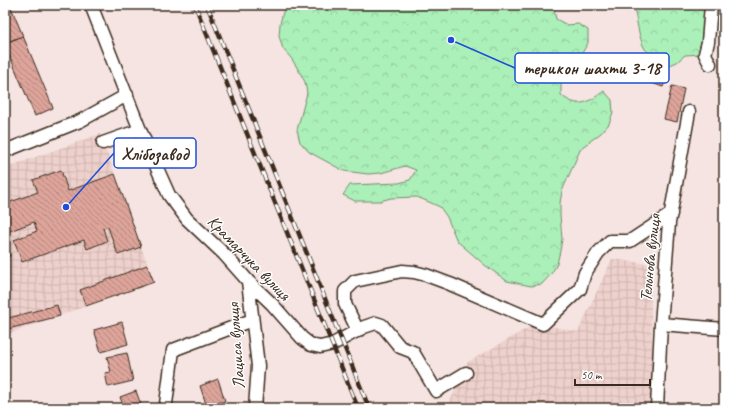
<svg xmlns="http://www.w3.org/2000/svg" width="729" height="413" font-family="Caveat,sans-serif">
<defs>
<pattern id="industrial-grid" width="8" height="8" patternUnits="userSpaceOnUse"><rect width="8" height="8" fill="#eed1cc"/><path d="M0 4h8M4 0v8" fill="none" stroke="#cdb4af"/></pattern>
<pattern id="forest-crowns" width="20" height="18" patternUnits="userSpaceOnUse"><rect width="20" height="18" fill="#abefb9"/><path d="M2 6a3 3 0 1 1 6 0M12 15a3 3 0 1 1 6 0" fill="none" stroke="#94cd9f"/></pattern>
<pattern id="building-back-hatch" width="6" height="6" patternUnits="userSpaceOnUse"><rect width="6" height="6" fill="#dda49a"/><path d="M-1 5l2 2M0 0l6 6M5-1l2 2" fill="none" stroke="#b4867d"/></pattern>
</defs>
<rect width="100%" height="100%" fill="#f5e4e1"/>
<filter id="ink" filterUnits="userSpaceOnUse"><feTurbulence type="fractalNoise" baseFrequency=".025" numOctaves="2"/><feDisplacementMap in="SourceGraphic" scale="8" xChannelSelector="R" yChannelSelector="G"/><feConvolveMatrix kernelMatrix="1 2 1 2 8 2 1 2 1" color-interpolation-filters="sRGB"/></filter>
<g filter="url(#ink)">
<path fill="url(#industrial-grid)" d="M100 134 154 282 5 335V168Z
M612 259 650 264 653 408H447L468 362 537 323 578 332Z"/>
<path fill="url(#forest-crowns)" stroke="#738c6c" d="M288 5H553L556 19 567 25 578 24 588 30V43L582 53 566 72 561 83V95C578 109 588 103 604 91L612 100 613 112 609 124 601 133 581 148 562 191 560 203V215L562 239 560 251 557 264 551 274 542 284 531 286 507 281 486 266 457 241 447 217 440 207 429 202 417 197 391 198 380 201H355L343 195 350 185 399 183 410 180 416 170 405 166 381 173 368 174 344 171 309 152 300 142 297 130 307 93 305 82 298 69 291 58 283 49 279 36 280 24 283 12Z
M634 5H711L705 54 685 55 677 62 670 65C662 61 651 56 645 49 639 40 636 16 634 5Z"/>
<path fill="url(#building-back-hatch)" stroke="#3b2a1e" d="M5 5H10L23 36 5 43Z
M23 36 53 108 35 116 5 45V43Z
M654 67 668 72 663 87 649 82Z
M672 86 684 89 677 122 664 119Z
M61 170 68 191 115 174 141 247 118 255 108 227 103 228 107 241 87 249 84 240 22 262 14 240 37 231 34 222 7 232 5 228V204L38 192 33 180Z
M5 245 10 256 5 259Z
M147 265 154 282 86 306 80 290Z
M57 305 60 316 8 329 5 319Z
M122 322 128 344 101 352 94 330Z
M127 353 133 381 108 387 105 373 111 372 107 357Z
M218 379 225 401 207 407 200 386Z
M136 391 141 405 132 408H124L120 397Z"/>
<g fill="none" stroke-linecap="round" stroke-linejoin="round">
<g stroke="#3b2a1e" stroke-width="15">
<path id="minor" d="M91 5 140 130 169 195 187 219 224 254 248 281 272 304 302 338 311 345 320 347 333 344 364 327 376 323 382 325 400 347 413 352 436 391 466 373
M710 64 705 54 708 42 711 5
M103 143 140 130
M5 151 80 121 127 95
M248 281 258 366 255 408
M661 324 724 329
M358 331 345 304V291L355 281 402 271 414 272 426 275 450 284 543 324 580 289 585 273 598 253 610 241H630L671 214
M167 408 166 404 173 350 252 320
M657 408 661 324 669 223 689 112"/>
</g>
<use href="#minor" stroke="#fff" stroke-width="12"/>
<g stroke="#3b2a1e" stroke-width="4.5">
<path id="rail" d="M195 5 358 408
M207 5 369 408"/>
</g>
<use href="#rail" stroke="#fff" stroke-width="3" stroke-dasharray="9" stroke-linecap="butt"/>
</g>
</g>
<g text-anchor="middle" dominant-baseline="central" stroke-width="3" stroke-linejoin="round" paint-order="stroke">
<g font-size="17" fill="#3b2a1e" stroke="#fff">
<text transform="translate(249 258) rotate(46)">Крамарчука вулиця</text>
<text transform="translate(650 258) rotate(-84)">Тельнова вулиця</text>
<text transform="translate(236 346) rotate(-94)">Лациса вулиця</text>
</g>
</g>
<path fill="none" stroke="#1d4ed8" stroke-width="1.5" d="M451 40L515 68M66 207L114 153"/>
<g fill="#1d4ed8" stroke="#fff" stroke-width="1.5">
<circle cx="451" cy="40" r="4"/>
<circle cx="66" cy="207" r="4"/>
</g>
<g fill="#fff" stroke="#1d4ed8" stroke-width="1.5">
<rect x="515" y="53" width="154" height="30" rx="4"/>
<rect x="114" y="138" width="82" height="30" rx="4"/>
</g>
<g font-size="18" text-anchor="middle" font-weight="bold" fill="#3b2a1e">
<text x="592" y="74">терикон шахти 3-18</text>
<text x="155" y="160">Хлібозавод</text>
</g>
<rect width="729" height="413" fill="none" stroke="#fff" stroke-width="20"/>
<rect x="10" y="10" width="709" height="393" fill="none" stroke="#3b2a1e" stroke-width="1.5" filter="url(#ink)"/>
<path d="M575 379v6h75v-6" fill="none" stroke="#3b2a1e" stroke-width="2"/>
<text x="581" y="379" font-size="12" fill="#3b2a1e" stroke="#ffffff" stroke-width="3" paint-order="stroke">50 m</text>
</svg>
